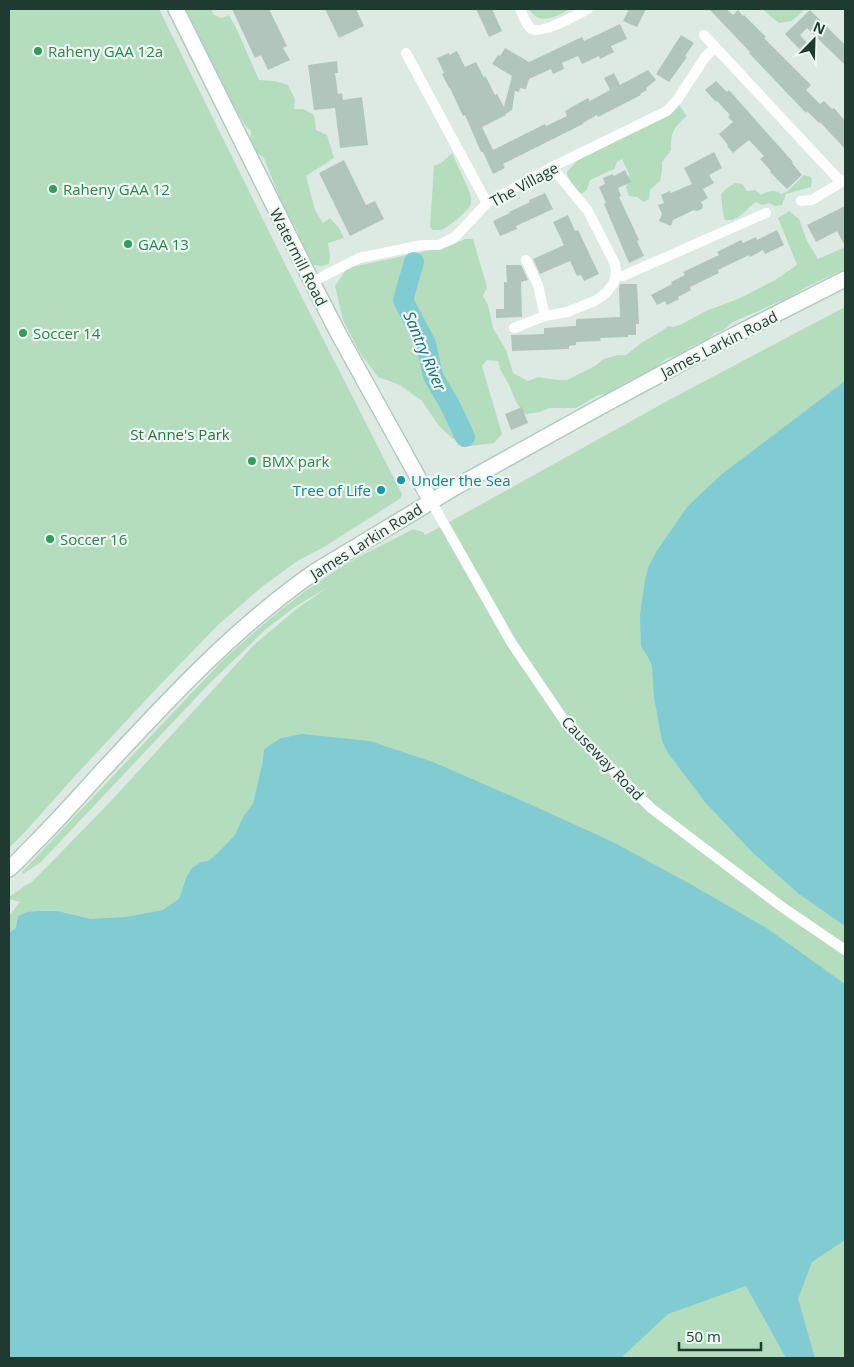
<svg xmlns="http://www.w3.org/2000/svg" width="854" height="1367" font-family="'Open Sans',sans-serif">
<rect width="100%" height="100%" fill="#ddeae4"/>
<path fill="#b4ddbd" d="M9 9H159L286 266 402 494 401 498 324 547 299 560 263 586 218 625 157 688 74 777 25 832 9 848Z
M181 9H211L214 15 222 18 229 15 237 30 259 80 275 81 288 85 295 99 294 109H303L314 115 316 130 327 135 334 158 306 176 315 210 323 223 330 218 339 228 344 238 328 243 330 256 329 264 321 266 310 264 302 247 297 230 283 206 264 158 256 152 250 140 251 131 245 125 223 88 219 75 210 61Z
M529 9H570C556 16 540 27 529 9Z
M762 9H805L792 21 779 23Z
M679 105 687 116C674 127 670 133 671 150L662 162V171L660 181 650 190 649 199 644 202 637 197 629 196 626 187 629 174 622 159 617 162 614 169 590 180 587 189 582 194 576 190 567 175V172L577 161 638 130Z
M452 153 470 193C471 198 472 201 470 206 467 211 448 228 441 230 440 230 434 230 433 230L430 227 434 166 441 163Z
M804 175 811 177 812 181 811 187 786 194 782 205 775 206 769 203 762 205 756 202C745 209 740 222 725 220L723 214 721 194 727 188 735 183 742 184 747 191 755 190 761 195C769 191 774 189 781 194L788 191Z
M789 211 799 219 807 241 818 259 845 247V269L806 287 790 297 733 322 722 331 714 333 708 339 690 347 682 353 666 359 648 374 630 380 606 394 599 395 576 408H549L540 412 526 414C516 405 515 399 510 387 506 377 500 373 498 361L487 360 482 366 502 434 494 443 470 446 453 439 439 426 422 401 400 385 378 377 360 353 343 320 335 286 347 268 450 246 465 239H473L487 287 483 296 488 305 493 328 506 350 513 373 528 381 538 377 557 380H567L595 366 604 359 618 355H626L641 343 662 331 668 326 673 327 682 324 706 311 738 299 775 280 797 265 778 218Z
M845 307V1358H9V916L20 902 9 899V897L26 885 32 882 110 802 254 645 295 610 328 587 295 607 266 629 209 684 41 862 23 874 22 872 221 662C257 629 294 597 335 571 360 555 387 543 413 529L423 532 425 535 444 525 669 400Z"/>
<path fill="#81cbd3" d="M845 381V926L799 894 753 853 705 802 668 753 662 741 654 697 652 666 648 657 641 646 640 615 645 580 648 568 656 552 688 506 722 474Z
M302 734 370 741 433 762 525 802 613 842 692 885 768 929 845 984V1240L812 1262 798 1299 815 1358H786L746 1286 668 1314 621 1358H9V933L16 928 18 916 27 912 39 911H57L91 919 126 917 163 910 179 899 187 876 192 868 201 862 208 861 217 854 235 835 243 817 253 804 263 761 264 749 281 738Z"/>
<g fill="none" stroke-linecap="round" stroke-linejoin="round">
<path stroke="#81cbd3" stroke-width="20" d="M414 262 403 300 426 344 433 376 450 405 465 437"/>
</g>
<path fill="#b2c5bc" d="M232 9H269L287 46 283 48 290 60 268 70 261 55 255 58Z
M325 9H356L364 26 339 38Z
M476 9H492L502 31 489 37Z
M629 9H646L637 27 623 21Z
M709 9H726L733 15 738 10 743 16 744 15 766 37 764 38 811 85 806 90 820 104 824 101 832 109 834 108 845 121V149L820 122 819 123 807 111 806 113 749 53 750 52Z
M810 10 845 45V65L807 28 800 35 809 45 802 52 785 34Z
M620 24 627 39 611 46 614 52 600 59 599 56 582 64 578 56 562 63 564 69 553 74 551 69 529 79 526 89 520 88 519 92 515 91 512 110 505 114 506 115 482 127 493 150 545 124 546 126 567 116 565 111 588 98 590 101 610 90 604 78 614 73 620 85 648 70 656 80 646 88 647 90 640 94 641 95 598 117 597 115 583 123V124L503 164 505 168 493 174 483 152H481L465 115 463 116 450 88H449L442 74 444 73 437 58 449 53V55L457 51 465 67 476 62 484 78 485 75 495 95 497 94 504 107 512 76 492 64 498 55 500 56 505 48 529 62 582 37 584 41Z
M681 35 694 43 685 56 687 57 669 82 656 74Z
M337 61 338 73H335L338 94 342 93 343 100 362 97 368 145 340 148 335 108 314 110 308 65Z
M716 81 727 92 729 90 793 162 792 163 802 175 787 189 770 172 771 171 760 159 764 156 749 140 733 153 727 146 728 145 719 134 733 122 728 117 730 115 717 101 716 102 705 90Z
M714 152 722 168 709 175 714 183 703 189 708 198 701 202 703 206 702 209 697 211 694 210 673 220 671 226 659 221 662 214 658 205 664 203 661 195 670 191 671 193 692 184 684 168Z
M344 160 366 205 375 201 384 219 350 236 319 173Z
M625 170 631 182 618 188 621 196 619 197 639 240 637 241 644 256 629 263 604 204 606 203 599 187 605 184 603 178 613 174 614 176Z
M545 193 553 209 516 226 517 229 500 236 493 221 510 213 509 212 530 202 529 200Z
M845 206V246L837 231 816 242 807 225Z
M568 215 575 231 578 230 599 274 584 281 581 275 577 276 570 261 540 274 533 259 564 245 553 222Z
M777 230 784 245 765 254 763 250 750 257 749 255 718 270 719 273 690 287 691 290 678 297 679 299 667 305 665 301 657 305 651 295 672 284 671 282 685 275 683 272 719 255 717 252 741 240 743 243 756 237 757 240Z
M506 265H521L528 280 521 282 522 317 496 318V309H504V282H507Z
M620 284H637L639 324H636V335H628V337L600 338 601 341 576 342V345L569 346V349L512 351 511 335 544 334V328L576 326V320L577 319 620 317 619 288Z
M522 407 528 423 511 430 505 414Z"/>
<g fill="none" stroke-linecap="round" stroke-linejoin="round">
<g stroke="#b0cabf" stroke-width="18">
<path id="secondary" d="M176 9 312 282 337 331 431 501
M9 869C18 861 27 851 36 842 59 819 81 794 103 770 169 699 235 627 316 571L452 489 598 408 713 346 845 279"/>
</g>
<path stroke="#fff" stroke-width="10" d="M520 9C523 15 526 26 532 29 542 35 578 14 588 9
M704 35 841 182
M406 53 487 203
M801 201 812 200 845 180
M526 260 538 285 545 316
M616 275 623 276 766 213
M312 282 359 258 422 245H439L455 237 487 203 552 167 667 111 677 100 706 56 715 48
M514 328 545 316 567 312 595 301 606 293 613 284 616 275 615 264 588 211 552 167
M431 501 511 642 568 726 651 808 782 907 845 950"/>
<use href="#secondary" stroke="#fff" stroke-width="15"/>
</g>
<g fill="#2e9e5b" stroke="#eef7f2" stroke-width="2">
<circle cx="38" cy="51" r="5"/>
<circle cx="53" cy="189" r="5"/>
<circle cx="128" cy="244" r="5"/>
<circle cx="23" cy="333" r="5"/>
<circle cx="252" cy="461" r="5"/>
<circle cx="50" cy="539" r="5"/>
</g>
<g fill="#0f9aa8" stroke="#eef7f2" stroke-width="2">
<circle cx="401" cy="480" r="5"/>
<circle cx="381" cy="490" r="5"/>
</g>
<g text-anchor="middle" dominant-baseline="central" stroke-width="4.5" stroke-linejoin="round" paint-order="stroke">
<g font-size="15" fill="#27864d" stroke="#eef7f2" text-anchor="start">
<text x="48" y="51">Raheny GAA 12a</text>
<text x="63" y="189">Raheny GAA 12</text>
<text x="138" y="244">GAA 13</text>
<text x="33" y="333">Soccer 14</text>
<text x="262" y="461">BMX park</text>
<text x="60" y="539">Soccer 16</text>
</g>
<g font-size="15" fill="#1e3a31" stroke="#eef7f2">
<text transform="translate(524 184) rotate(-29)">The Village</text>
<text transform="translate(299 257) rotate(63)">Watermill Road</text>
<text transform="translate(719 344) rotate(-27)">James Larkin Road</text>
<text transform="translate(366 541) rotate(-32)">James Larkin Road</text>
<text transform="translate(603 758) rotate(46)">Causeway Road</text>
</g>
<g font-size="15" fill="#277340" stroke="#eef7f2">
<text x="180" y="434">St Anne's Park</text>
</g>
<g font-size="15" fill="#0d838f" stroke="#eef7f2" text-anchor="start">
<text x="411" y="480">Under the Sea</text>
<text x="371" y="490" text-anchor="end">Tree of Life</text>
</g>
<g font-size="16" font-style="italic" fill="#166e78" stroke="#eef7f2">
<text transform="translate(425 351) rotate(67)">Santry River</text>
</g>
</g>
<rect width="854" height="1367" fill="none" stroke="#1e3a31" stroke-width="20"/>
<g transform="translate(814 40) rotate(23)" stroke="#eef7f2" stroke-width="4" paint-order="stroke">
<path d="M0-4L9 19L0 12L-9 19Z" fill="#1e3a31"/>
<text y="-8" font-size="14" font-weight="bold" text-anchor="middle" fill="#1e3a31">N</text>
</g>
<path d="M679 1342v8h82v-8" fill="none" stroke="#1e3a31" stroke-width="2.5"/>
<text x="686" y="1342" font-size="15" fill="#1e3a31" stroke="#eef7f2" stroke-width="4" paint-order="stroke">50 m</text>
</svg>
